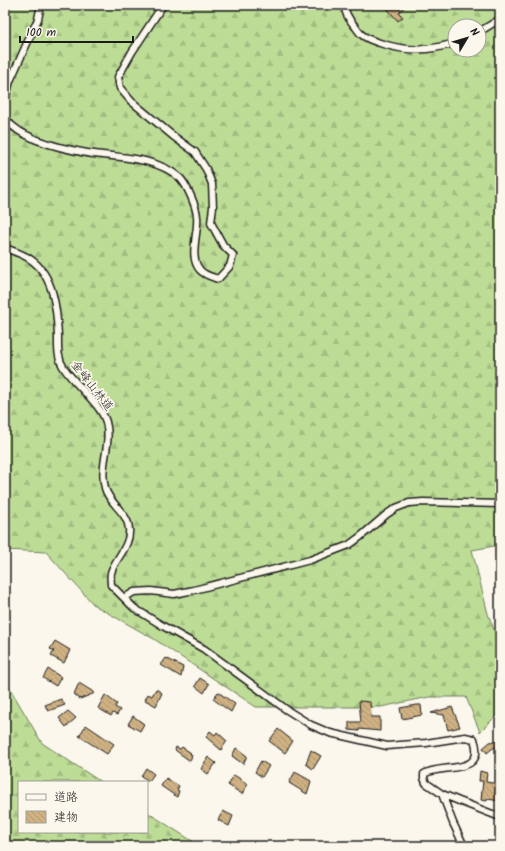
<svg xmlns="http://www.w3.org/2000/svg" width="505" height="851" font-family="Kalam,'Klee One',sans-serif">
<defs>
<pattern id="forest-firs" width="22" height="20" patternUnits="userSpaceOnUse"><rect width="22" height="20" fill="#bddd96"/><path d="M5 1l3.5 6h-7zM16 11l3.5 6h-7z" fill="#a2bd81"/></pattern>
<pattern id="building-back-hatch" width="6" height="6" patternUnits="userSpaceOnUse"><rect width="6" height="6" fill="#cfb183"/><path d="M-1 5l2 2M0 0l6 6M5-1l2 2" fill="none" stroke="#b19871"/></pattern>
</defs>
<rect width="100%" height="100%" fill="#fbf7ec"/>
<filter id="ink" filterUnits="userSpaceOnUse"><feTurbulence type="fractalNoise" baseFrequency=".025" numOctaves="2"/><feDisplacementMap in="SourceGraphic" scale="8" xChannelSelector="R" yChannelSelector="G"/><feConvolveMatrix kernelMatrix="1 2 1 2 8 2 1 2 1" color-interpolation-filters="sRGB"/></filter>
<g filter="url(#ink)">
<path fill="url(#forest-firs)" stroke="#6c7c59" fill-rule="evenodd" d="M5 5H500V545L472 550 488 614 500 645V712L480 732 466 697H429L381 707H256L154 639 94 605 46 552 5 550ZM455 26H479V50H455Z
M5 680 42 743 101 782H19V832H147V812L200 846H5Z"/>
<path fill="url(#building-back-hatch)" stroke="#1c1c1c" d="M384 5H406L399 13 403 17 398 21Z
M55 641 70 650 64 663 51 656 54 651 50 649Z
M166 658 183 667 181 677 161 665Z
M48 669 61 677 56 686 43 678Z
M200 678 209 684 204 693 195 686Z
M79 683 95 693 80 699 74 694Z
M156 689 162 693 156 706 145 700 148 694 152 696Z
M218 692 235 704 231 712 213 699Z
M105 695 117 704 115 707 120 710 117 715 113 713 111 716 98 708Z
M61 699 65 705 48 711 45 705Z
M359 701 370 702 371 717H380V731L359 729V731L349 730V722H361Z
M417 705H421L422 715 402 719 400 708Z
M452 707 460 727 448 730 444 715 431 713Z
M68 711 76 718 66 727 59 718Z
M133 716 144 724 140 731 128 724Z
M86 725 114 744 107 754 79 736Z
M278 729 293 741 285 753 269 741Z
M210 731 215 735 217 732 227 741 221 750 206 737Z
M500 740V747L493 748 487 753 483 748 490 742Z
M176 747 180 749 182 747 191 753 190 754 192 755 190 761 175 750Z
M236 748 247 756 243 764 232 756Z
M311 750 321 756 313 769 306 764Z
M208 757 216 763 208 774 201 769Z
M261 761 269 766 262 777 255 772Z
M146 768 154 774 149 781 141 776Z
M480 771 487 773 486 782 500 784 499 794H500V801L487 799V801L481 800 483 781H479Z
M295 772 311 781 307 794 289 783Z
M234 775 248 784 242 794 228 785Z
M166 778 179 786 177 790 179 791 177 797 161 786Z
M223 811 233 816 229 826 218 820Z"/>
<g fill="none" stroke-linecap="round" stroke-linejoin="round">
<g stroke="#1c1c1c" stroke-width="9">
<path id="street" d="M345 5C344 12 349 19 353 24 356 27 358 31 361 34 366 39 376 42 383 44 409 52 428 51 455 43
M479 32 500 19
M5 100 10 81 38 19 41 5
M5 118C14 130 24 134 37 140 53 146 70 150 87 153 117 158 156 156 180 178 187 185 196 206 197 216 199 232 188 257 200 270 204 275 212 277 218 279L230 266 233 255 223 245 211 223 213 207 212 184 206 169 195 152 173 136 131 101 120 88 118 77 132 52 163 5
M5 248C13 251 23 254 30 259 54 275 57 310 58 336 58 347 57 358 64 368 75 385 101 404 106 422 112 444 99 466 105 488 109 504 128 512 129 529 131 546 114 560 111 573 110 577 111 582 111 585L134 608 163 626 204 649 287 710 311 725 330 733 387 746 426 743 465 737 474 739C487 777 441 763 424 774V778L426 783 442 794 459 801 500 817
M124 598 134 592 151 591 174 594 194 590 310 560 349 545 360 537 387 514 396 508 409 503 423 502 500 504
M442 794 453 823 464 846"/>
</g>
<use href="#street" stroke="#fbf7ec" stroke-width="6"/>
</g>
</g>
<g text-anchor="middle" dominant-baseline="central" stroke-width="3.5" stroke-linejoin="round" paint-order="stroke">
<g font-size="12" fill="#1c1c1c" stroke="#fbf7ec">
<text transform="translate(92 386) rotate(52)">金峰山林道</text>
</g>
</g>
<rect width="505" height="851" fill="none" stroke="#fbf7ec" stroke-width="20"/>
<rect x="10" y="10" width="485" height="831" fill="none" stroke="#1c1c1c" stroke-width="1.5" filter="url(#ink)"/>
<rect x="18" y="781" width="130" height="52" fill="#fbf7ec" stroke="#a29f99"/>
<rect x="26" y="794" width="20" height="6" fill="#fbf7ec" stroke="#a29f99"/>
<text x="54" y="801" font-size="12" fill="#1c1c1c">道路</text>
<rect x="26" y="811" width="20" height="12" fill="url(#building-back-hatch)" stroke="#a29f99"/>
<text x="54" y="821" font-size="12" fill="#1c1c1c">建物</text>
<g transform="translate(467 38) rotate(52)"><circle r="19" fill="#fbf7ec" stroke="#a29f99"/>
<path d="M0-3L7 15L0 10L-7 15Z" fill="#1c1c1c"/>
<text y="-6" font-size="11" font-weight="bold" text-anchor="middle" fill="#1c1c1c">N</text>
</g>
<path d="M20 36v6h113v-6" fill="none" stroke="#1c1c1c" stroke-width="2"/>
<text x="26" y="36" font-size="12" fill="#1c1c1c" stroke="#fbf7ec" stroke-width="3" paint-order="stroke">100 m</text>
</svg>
